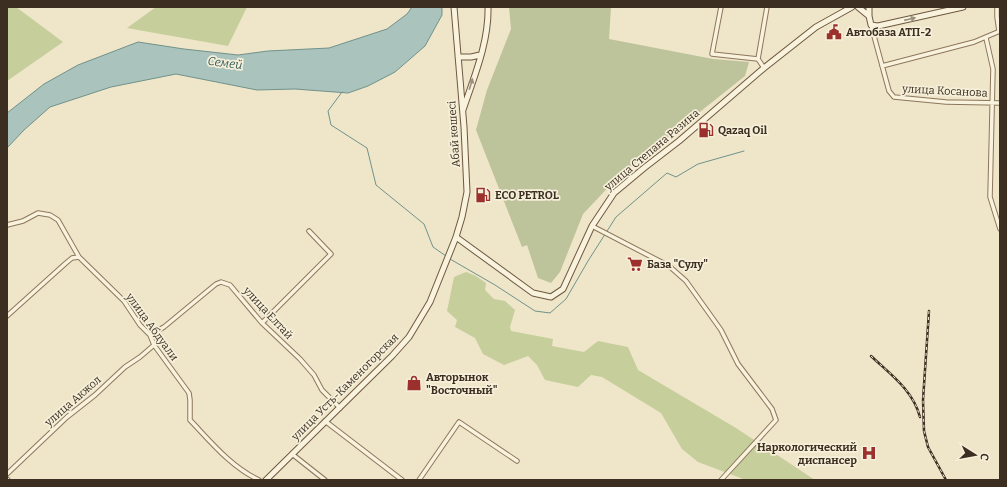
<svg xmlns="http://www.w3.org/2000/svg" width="1007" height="487" font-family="Bitter,serif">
<rect width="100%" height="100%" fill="#efe5c9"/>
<path fill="#c6ce9c" d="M7 7H16L63 42 7 81Z
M156 7H247L228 46 127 28Z
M466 272 476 276 486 283 485 290 494 299 505 301 515 310 510 327 511 331 553 339 552 346 584 352 598 341 628 347 638 370 736 428 815 480H746L698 462 682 449 661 413 602 377 591 375 578 387 545 380 537 365 528 356 504 365 483 354 475 338 455 327 457 320 447 311 454 277Z"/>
<path fill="#bdc39b" d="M509 7H611L609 39 713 59 749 62 745 76 618 177 583 214 560 272 551 283 538 278 527 245 522 247 476 130 487 90 511 29Z"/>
<path fill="#aac3bc" stroke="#70928b" d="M412 7H442V15L425 46 395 72 368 86 348 93 295 89 257 90 176 74 111 87 50 107 24 130 7 148V113L44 84 78 65 138 42 184 49 238 55 268 51 329 48 387 29 407 14Z"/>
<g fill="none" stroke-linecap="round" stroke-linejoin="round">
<path stroke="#70928b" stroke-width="1" d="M342 92 328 111 331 125 367 148 376 185 424 224 433 247 446 256
M450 259 495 285 535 311 550 313 566 299 588 261 616 217 667 173 676 177 698 164 744 151"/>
<g stroke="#8c775d" stroke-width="5.5">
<path id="street" d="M721 7 712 54 758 59
M997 7V17L999 31
M871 25 889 91 894 97 946 102 1000 103
M986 38 993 69 990 197 1000 229
M882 66 974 42 1000 31
M764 68 758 59 767 7
M7 225 23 221 38 213 50 215 58 220 79 257
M592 226 669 266 686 281 721 330 738 364 772 409 776 420 721 480
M7 316 66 263 72 258 79 257 124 301 140 325 150 335 154 345 189 393 190 400V420C211 442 231 467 259 480
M262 323 331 254 309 231
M150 335 164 327 216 284 221 282 230 285 262 323 300 359 314 375 322 390 340 408
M325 421 402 480
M292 454 325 480
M7 474 67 417 95 395 125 367 140 357 154 345
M7 479 8 480
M419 480 459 422 517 461"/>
</g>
<g stroke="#6e5840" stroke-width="7">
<path id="secondary" d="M858 7 869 16
M869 7V16L871 25 878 26 963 7
M458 57H471L480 55
M463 110C474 77 489 42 488 7
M456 237 533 293 551 297 563 289 592 226 614 193 644 168 679 141 764 68 816 27 852 7
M266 480 392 356 409 337 430 302 456 237 462 217 467 192 464 127 454 7"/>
</g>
<use href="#street" stroke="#f9f2dd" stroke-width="3.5"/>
<use href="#secondary" stroke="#f9f2dd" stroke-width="5"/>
<g stroke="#3c2f21" stroke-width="2.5">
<path id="rail" d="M929 311 923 400 924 431 928 447 946 480
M871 356C890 374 913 390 920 417"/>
</g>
<use href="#rail" stroke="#f6efd9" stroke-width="1" stroke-dasharray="3" stroke-linecap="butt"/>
</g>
<defs><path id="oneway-solid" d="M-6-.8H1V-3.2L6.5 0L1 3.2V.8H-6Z"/></defs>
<g fill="#9a907f">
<use href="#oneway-solid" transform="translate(910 19) rotate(-13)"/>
<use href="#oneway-solid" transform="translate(471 84) rotate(-73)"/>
</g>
<defs>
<g id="civic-bare" transform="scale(1.2)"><path d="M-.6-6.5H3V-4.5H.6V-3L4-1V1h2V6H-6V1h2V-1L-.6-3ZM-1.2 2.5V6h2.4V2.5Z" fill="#9b302d" stroke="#f6efd9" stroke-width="2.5" paint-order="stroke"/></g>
<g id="fuel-bare" transform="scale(1.2)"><path d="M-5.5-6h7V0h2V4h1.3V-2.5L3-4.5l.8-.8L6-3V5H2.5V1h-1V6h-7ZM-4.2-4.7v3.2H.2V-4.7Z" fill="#9b302d" stroke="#f6efd9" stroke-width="2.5" paint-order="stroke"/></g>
<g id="supermarket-bare" transform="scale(1.2)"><path d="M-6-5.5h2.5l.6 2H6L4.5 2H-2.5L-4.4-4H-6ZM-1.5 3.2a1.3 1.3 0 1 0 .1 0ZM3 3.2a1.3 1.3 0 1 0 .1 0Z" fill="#9b302d" stroke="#f6efd9" stroke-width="2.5" paint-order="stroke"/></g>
<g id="shop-bare" transform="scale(1.2)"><path d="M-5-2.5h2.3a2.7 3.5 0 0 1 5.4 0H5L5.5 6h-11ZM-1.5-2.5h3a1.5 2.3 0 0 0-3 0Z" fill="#9b302d" stroke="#f6efd9" stroke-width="2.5" paint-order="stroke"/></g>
<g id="hospital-bare" transform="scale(1.2)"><path d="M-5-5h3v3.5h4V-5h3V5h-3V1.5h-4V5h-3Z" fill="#9b302d" stroke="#f6efd9" stroke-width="2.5" paint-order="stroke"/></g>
</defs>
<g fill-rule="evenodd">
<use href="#civic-bare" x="834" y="32"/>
<use href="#fuel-bare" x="706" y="130"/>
<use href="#fuel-bare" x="483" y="195"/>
<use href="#supermarket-bare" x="635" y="264"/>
<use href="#shop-bare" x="414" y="383"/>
<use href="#hospital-bare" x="869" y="453"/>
</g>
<g text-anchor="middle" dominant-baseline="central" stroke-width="3.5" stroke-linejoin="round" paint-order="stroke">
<g font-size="11" font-weight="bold" fill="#3c2f21" stroke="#f6efd9" text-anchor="start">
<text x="846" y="32">Автобаза АТП-2</text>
<text x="718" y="130">Qazaq Oil</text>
<text x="495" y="195">ECO PETROL</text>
<text x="647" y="264">База "Сулу"</text>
<text x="426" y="377">Авторынок<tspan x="426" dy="13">"Восточный"</tspan></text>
<text x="857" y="447" text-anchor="end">Наркологический<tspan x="857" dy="13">диспансер</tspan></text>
</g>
<g font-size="11" fill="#3c2f21" stroke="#f6efd9">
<text transform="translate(945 91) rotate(3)">улица Косанова</text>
<text transform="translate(454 134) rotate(-94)">Абай көшесі</text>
<text transform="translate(652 150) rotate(-40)">улица Степана Разина</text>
<text transform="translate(268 313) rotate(47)">улица Елтай</text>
<text transform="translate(152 327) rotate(54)">улица Абдуали</text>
<text transform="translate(345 387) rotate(-45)">улица Усть-Каменогорская</text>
<text transform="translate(73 401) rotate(-41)">улица Акжол</text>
</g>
<g font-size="12" font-style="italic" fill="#305c5a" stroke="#f6efd9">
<text transform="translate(225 63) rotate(7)">Семей</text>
</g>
</g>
<rect width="1007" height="487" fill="none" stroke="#3c2f21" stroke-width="16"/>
<g transform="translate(975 455) rotate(101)" stroke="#f6efd9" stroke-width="3" paint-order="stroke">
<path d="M0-3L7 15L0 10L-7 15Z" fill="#3c2f21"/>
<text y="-6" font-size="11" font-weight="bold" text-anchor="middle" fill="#3c2f21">С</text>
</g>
</svg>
